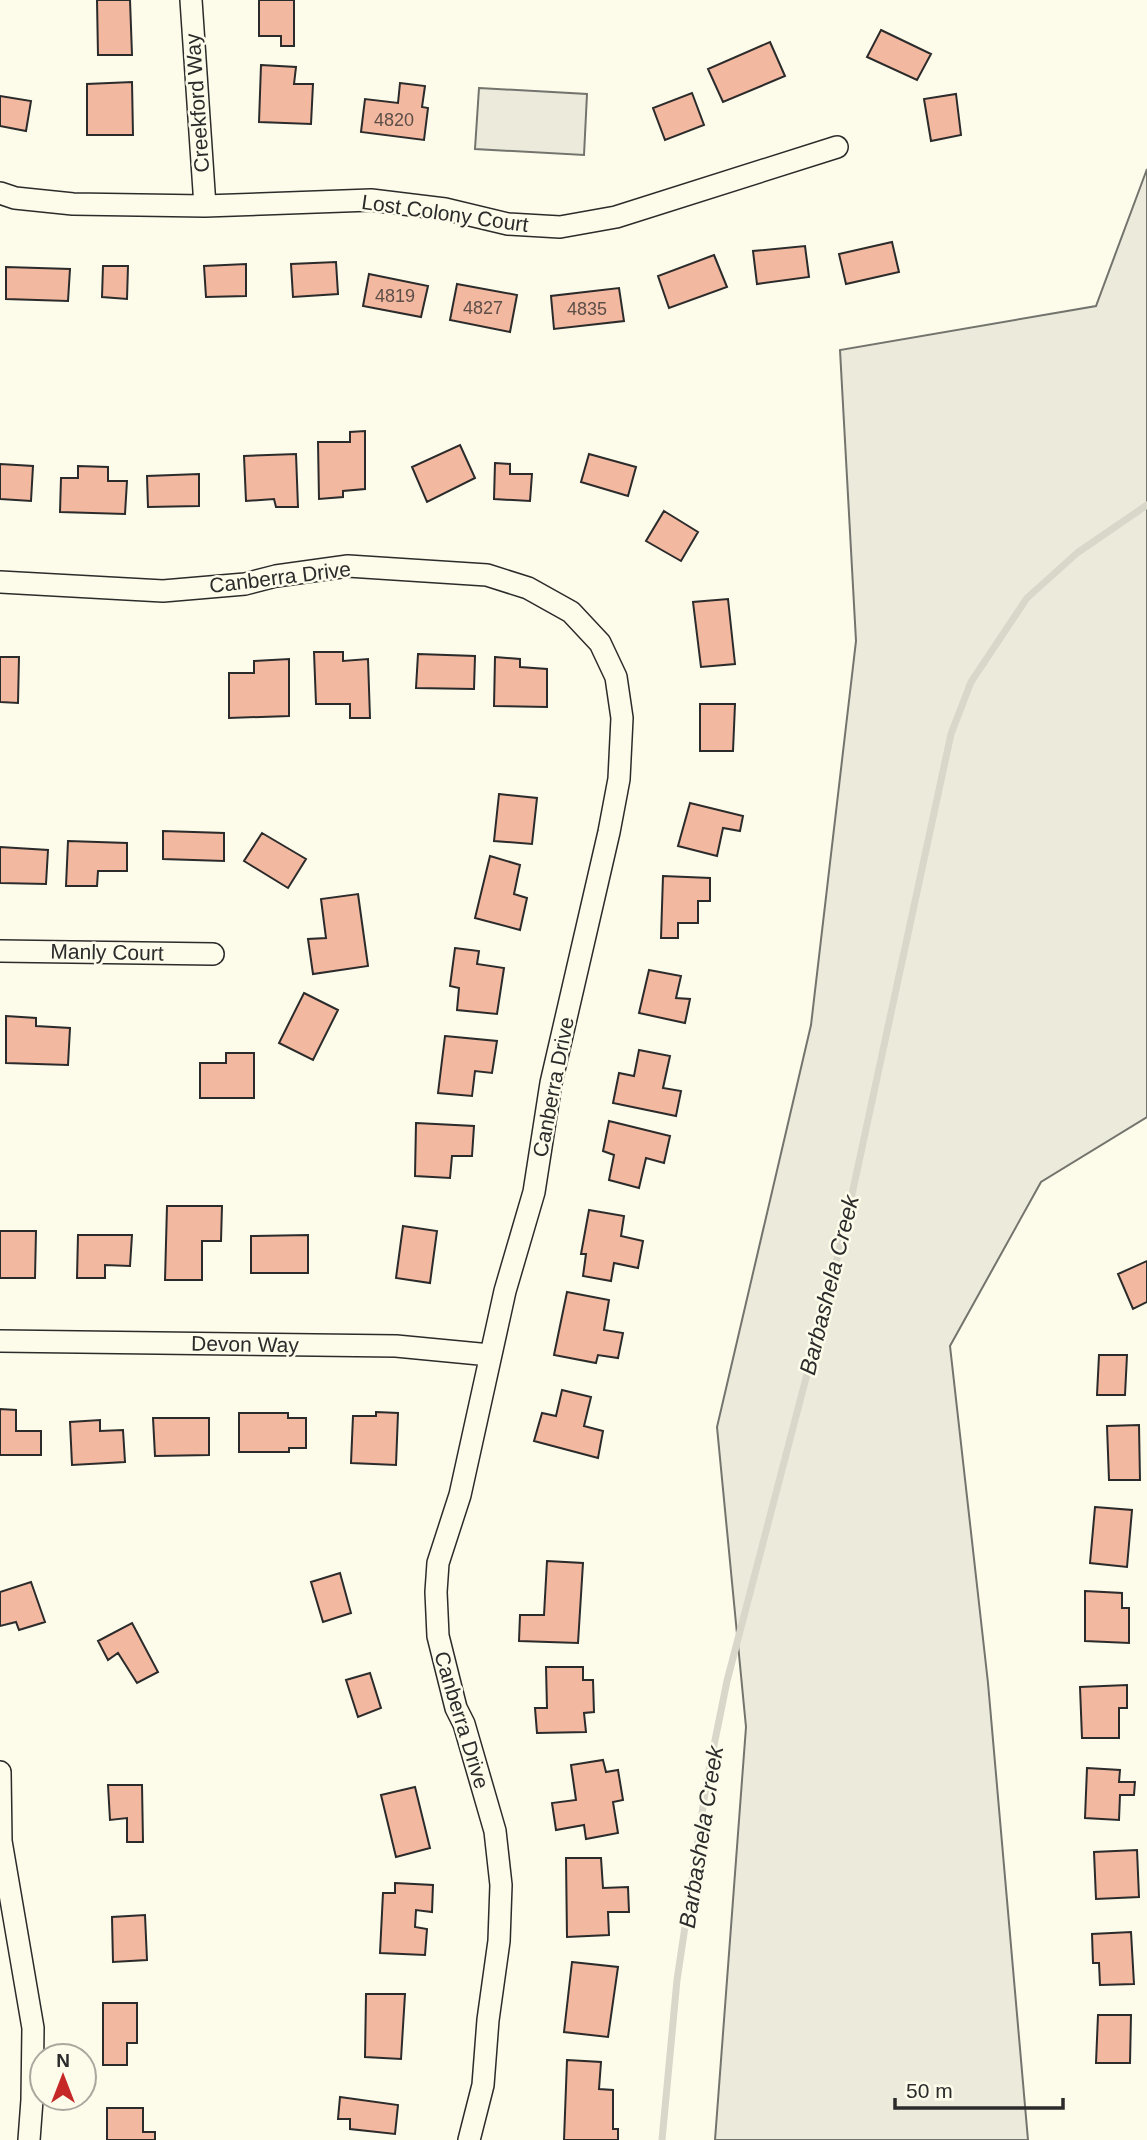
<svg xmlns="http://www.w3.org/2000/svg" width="1147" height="2140" font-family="Arial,sans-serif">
<rect width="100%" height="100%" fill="#fdfbea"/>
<path fill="#ecebdb" stroke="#74746e" stroke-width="2" d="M479 88 587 94 584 155 475 149Z
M1147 169V1117L1041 1182 950 1346 988 1683 1028 2140H715L746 1727 717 1427 811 1025 856 641 840 350 1096 306Z"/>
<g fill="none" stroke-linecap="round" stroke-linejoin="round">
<path stroke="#d8d7c9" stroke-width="7" d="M662 2140 677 1980 707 1780 727 1681 843 1236 951 734 971 682 1027 598 1077 553 1147 505"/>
</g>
<path fill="#f2b8a0" stroke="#2b2b2b" stroke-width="2" d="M97 0H130L132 55H98Z
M259 0H294V46H281V36H259Z
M881 30 931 54 917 80 867 57Z
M770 42 785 76 723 102 708 69Z
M261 65 296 67 294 84H313L311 124 259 122Z
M132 82 133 135H87V84Z
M400 83 425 86 422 107 428 108 424 140 361 132 365 99 398 103Z
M692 93 704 125 665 140 653 108Z
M956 94 961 135 931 141 924 99Z
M0 96 31 101 26 131 0 126Z
M892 242 899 272 846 284 839 254Z
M805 246 809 277 757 284 753 251Z
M714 255 727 287 669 308 658 276Z
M336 262 338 294 293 297 291 264Z
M246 264V296L206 297 204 266Z
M103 266H128L127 299 102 297Z
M6 267 70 269 68 301 6 299Z
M369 274 428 286 421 317 363 306Z
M457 284 517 295 510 332 450 320Z
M619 288 624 321 554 329 551 296Z
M365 431V489L343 491V497L319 499 318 442H350V432Z
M460 445 475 478 427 502 412 467Z
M296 454 298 507H276L274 499 246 501 244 456Z
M589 454 636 467 628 496 581 482Z
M495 463 510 464V474H532L530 501 494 499Z
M0 464 33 466 31 501 0 499Z
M78 466 108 467V481H127L125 514 60 512 61 478H78Z
M199 474V506L148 507 147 476Z
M664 511 698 532 681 561 646 541Z
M728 599 735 664 701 667 693 602Z
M314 652H343V661L368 659 370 718H350V704H316Z
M418 654 475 656 474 689 416 688Z
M0 657H19L18 703 0 702Z
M495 657 520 659V667L547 669V707L494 706Z
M289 659V716L229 718V673H254V661Z
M700 704H735L733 751H700Z
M499 794 537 798 532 844 494 841Z
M690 803 743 816 740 831 723 828 717 856 678 846Z
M163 831 224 833V861L163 859Z
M262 833 306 859 288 888 244 861Z
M68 841 127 843V871H98L97 886H66Z
M0 847 48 850 46 884 0 883Z
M490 856 520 865 514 894 527 898 520 930 475 918Z
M663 876 710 878V901H698V923H678V938H661Z
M358 894 368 966 313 974 308 939 326 938 321 899Z
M455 948 479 951 477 964 504 968 497 1014 457 1010 459 988 450 986Z
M649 970 681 976 676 998 690 999 685 1023 639 1013Z
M304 993 338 1010 313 1060 279 1043Z
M6 1016 36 1018V1026L70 1028 68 1065 6 1063Z
M445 1036 497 1041 492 1073 475 1071 472 1096 438 1093Z
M639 1050 670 1056 663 1088 681 1091 676 1116 613 1103 619 1073 634 1076Z
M226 1053H254V1098H200V1063H226Z
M609 1121 670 1136 664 1163 646 1158 639 1188 609 1180 614 1155 603 1151Z
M416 1123 474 1126 472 1156H452L450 1178 415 1176Z
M167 1206H222L221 1241H202V1280H165Z
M589 1210 624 1216 621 1236 643 1241 638 1268 614 1263 611 1281 583 1276 586 1254H581Z
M403 1226 437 1231 430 1283 396 1278Z
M0 1231H36L35 1278H0Z
M78 1235H132L130 1266 105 1265V1278H77Z
M308 1235V1273H251V1236Z
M1147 1261V1302L1133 1309 1118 1274Z
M567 1292 609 1300 604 1330 623 1333 618 1358 598 1355 596 1363 554 1355Z
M1099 1355H1127L1125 1395H1097Z
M562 1390 591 1397 584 1426 603 1431 598 1458 534 1441 542 1413 556 1416Z
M0 1409 16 1410V1431H41V1455H0Z
M376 1412 398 1413 396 1465 351 1463 353 1416H376Z
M239 1413H288V1418H306V1448H289V1452H239Z
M153 1418H209V1455L155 1456Z
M100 1420V1431L123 1430 125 1462 72 1465 70 1422Z
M1139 1425 1140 1480H1109L1107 1426Z
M1095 1507 1132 1510 1127 1567 1090 1563Z
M547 1561 583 1563 578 1643 519 1641 520 1615H544Z
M340 1573 351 1613 323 1622 311 1582Z
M31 1582 45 1622 19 1630 16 1622 0 1626V1592Z
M1085 1591 1122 1593V1608H1129V1643L1085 1641Z
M132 1623 158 1672 137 1683 118 1653 108 1660 98 1641Z
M546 1667H583V1680H593L594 1712 584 1713 586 1732 537 1733 535 1708H547Z
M370 1673 381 1708 358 1717 346 1680Z
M1127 1685V1708H1119V1738H1082L1080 1687Z
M603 1760 606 1772 618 1770 623 1800 613 1802 618 1833 586 1839 584 1825 556 1830 552 1803 576 1800 571 1765Z
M1087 1768 1120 1770 1119 1782H1135L1134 1795H1120L1119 1820 1085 1818Z
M108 1785H142L143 1842H127V1818L110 1820Z
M415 1787 430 1848 396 1857 381 1795Z
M1137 1850 1139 1897 1096 1899 1094 1852Z
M566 1858H601L603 1888 628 1887 629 1912H608L609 1935 567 1937Z
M395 1883 433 1885 432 1912 416 1910 415 1927 427 1929 425 1955 380 1953 383 1893H395Z
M145 1915 147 1960 113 1962 112 1917Z
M1131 1932 1134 1984 1100 1985 1099 1963H1093L1092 1934Z
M572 1962 618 1967 608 2037 564 2032Z
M366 1994H405L401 2059 365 2057Z
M103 2003H137V2043H127V2065H103Z
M1098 2015H1131L1130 2063H1096Z
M567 2060 601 2062 599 2089 613 2090V2129H618V2140H564Z
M340 2097 398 2105 395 2134 350 2129V2119H338Z
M107 2108H143V2132H155V2140H107Z"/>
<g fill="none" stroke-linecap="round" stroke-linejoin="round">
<g stroke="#2b2b2b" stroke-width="24">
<path id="street" d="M191 0 205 206
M0 193 15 198 73 204 205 206 371 200 445 209 508 224 560 227 616 217 837 147
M0 582 163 591 245 584 276 576 348 566 487 575 528 588 571 612 600 643 616 677 622 718 619 779 609 832 551 1083 534 1192 505 1291 460 1495 438 1563 436 1592 438 1636 456 1708 464 1724 495 1831 501 1885 499 1941 488 2020 483 2085 469 2140
M0 951 213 954
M0 1341 396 1346 490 1355
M0 1772 1 1841 33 2028 32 2100 29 2140"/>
</g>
<use href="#street" stroke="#fdfbea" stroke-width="21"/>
</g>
<g text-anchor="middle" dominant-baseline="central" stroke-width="5" stroke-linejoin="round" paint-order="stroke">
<g font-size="18" fill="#5d4e48">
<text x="394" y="120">4820</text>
<text x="395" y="296">4819</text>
<text x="483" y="308">4827</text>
<text x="587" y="309">4835</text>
</g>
<g font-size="21" fill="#2b2b2b" stroke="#fdfbea">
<text transform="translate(197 103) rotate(-94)">Creekford Way</text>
<text transform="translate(445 213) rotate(8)">Lost Colony Court</text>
<text transform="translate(280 577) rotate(-7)">Canberra Drive</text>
<text transform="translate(107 952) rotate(1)">Manly Court</text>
<text transform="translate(553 1087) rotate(-79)">Canberra Drive</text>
<text transform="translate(245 1344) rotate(1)">Devon Way</text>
<text transform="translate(462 1720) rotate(73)">Canberra Drive</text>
</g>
<g font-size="23" font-style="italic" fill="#2b2b2b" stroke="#fdfbea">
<text transform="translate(829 1285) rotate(-76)">Barbashela Creek</text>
<text transform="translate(701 1837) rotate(-81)">Barbashela Creek</text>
</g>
</g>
<g transform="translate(63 2077)"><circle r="33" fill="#fdfbea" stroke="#a9a89e" stroke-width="2"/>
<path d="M0-5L12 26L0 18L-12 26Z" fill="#c62828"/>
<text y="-10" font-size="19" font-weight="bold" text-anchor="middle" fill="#2b2b2b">N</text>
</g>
<path d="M895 2098v10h168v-10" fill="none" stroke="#2b2b2b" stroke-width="3.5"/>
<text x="906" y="2098" font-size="21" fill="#2b2b2b" stroke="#fdfbea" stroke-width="5" paint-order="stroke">50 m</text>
</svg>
